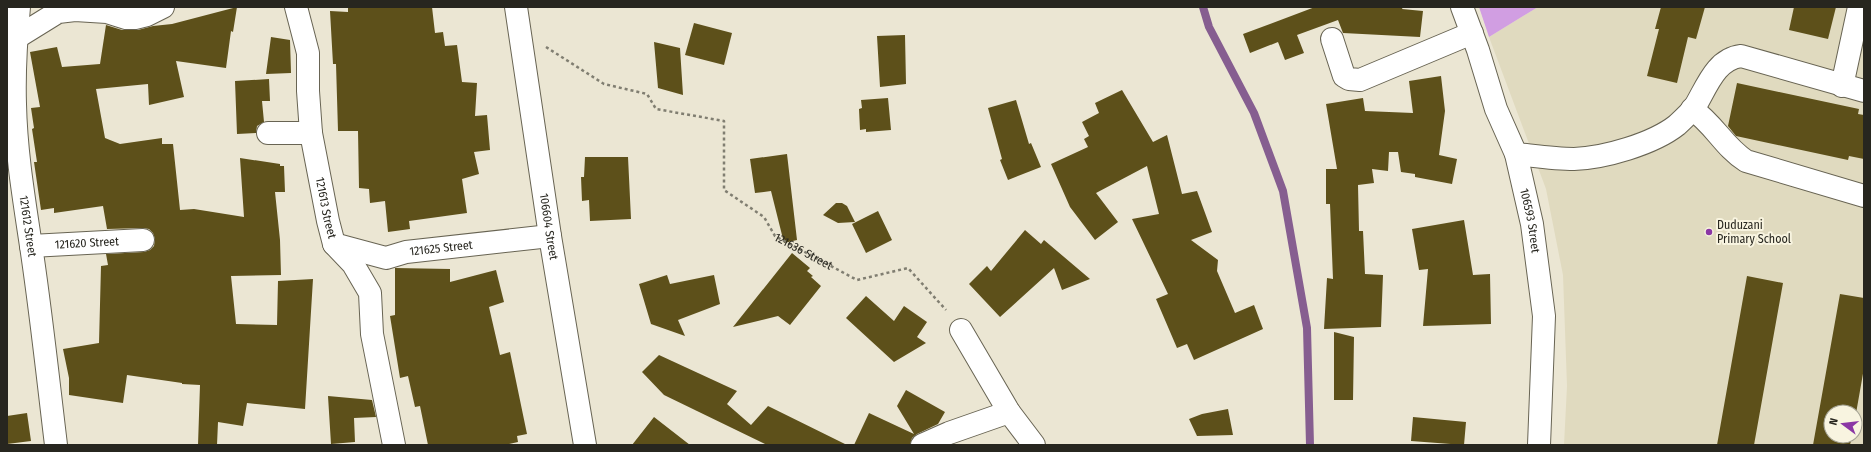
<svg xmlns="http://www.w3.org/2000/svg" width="1871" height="452" font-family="'Fira Sans Condensed',sans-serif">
<rect width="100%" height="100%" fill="#ebe6d3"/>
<path fill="#e0dabf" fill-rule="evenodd" d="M1538 7H1864V445H1564L1567 386 1563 275 1546 189 1489 37ZM1831 412H1855V436H1831Z"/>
<path fill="#d19ee2" d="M1479 7H1538L1489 37Z"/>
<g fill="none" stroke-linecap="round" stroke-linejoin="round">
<path stroke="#865e90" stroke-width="8" d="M1203 7 1209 27 1254 113 1283 191 1307 328 1310 445"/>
</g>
<path fill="#5d501a" d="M237 7 233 32 231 31 226 68 176 61 184 97 149 105 148 84 96 89 105 138 120 144 162 138V144H173L180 210 194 209 244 217 240 158 280 164V166H284L285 192H275L280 240 281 275 231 276 236 324 277 325 278 281 313 279 305 409 247 403 243 426 218 422 217 445H198L200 385 182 384V383L127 375 123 403 69 395V378L63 349 99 343 101 266 108 265 106 254 144 252 150 250 154 246 155 239 153 233 149 229 143 228 107 229 103 206 54 213V208L41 210 34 162H37L32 129 34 128 31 108 40 107 30 52 57 47 62 67 100 64 106 25 122 30H138L153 26 172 24Z
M348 7H432L435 33 443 32 445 46 457 45 462 82 477 83 475 116 487 115 490 150 474 152 479 174 462 179 467 213 409 221 410 229 388 232 385 201 370 203 369 189 359 188 358 131H338L336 64H333L330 11 348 12Z
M1315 7H1403L1402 9 1423 11 1420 37 1343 33 1338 20 1297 35 1304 53 1285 60 1278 42 1250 53 1243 34Z
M1661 7H1705L1696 39 1688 37 1677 83 1647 76 1659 29H1655Z
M1794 7H1836L1828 39 1789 30Z
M694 23 732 33 724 65 685 55Z
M905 35 906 84 880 87 877 36Z
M271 37 290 40 291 73 266 74Z
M654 42 680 48 683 95 658 88Z
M1441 76 1445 111 1439 155 1457 159 1452 184 1415 177V174L1401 172 1398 152H1389L1388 171 1372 169 1374 183 1358 185 1359 231H1363L1365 274 1383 275 1381 327 1324 329 1327 278 1333 279 1330 204H1326V169H1337L1326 104 1363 98 1365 111 1413 113 1409 81Z
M269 79 270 101H262L264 122 257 126 256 133 237 134 235 81Z
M1737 83 1859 109 1858 114 1864 115V159L1849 156 1848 160 1736 136 1728 126Z
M1122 90 1153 142 1167 135 1182 194 1197 191 1212 232 1191 240 1218 260 1217 271 1235 313 1254 305 1263 329 1194 360 1187 344 1177 348 1156 299 1168 294 1132 219 1159 214 1147 166 1096 193 1118 222 1095 240 1070 207 1051 164 1088 147 1084 139 1089 136 1082 122 1099 113 1095 103Z
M888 98 891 130 866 132V129L860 130 859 109 862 108 861 100Z
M1016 100 1029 144 1031 143 1041 167 1008 180 1000 160 1002 159 988 108Z
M787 154 797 240 784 243 771 191 755 193 750 159Z
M585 157H628L631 219 590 221 589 200 582 201 581 177H584Z
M836 203H842L847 206 855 222 838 223 823 215Z
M878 211 892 240 866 253 852 224Z
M1464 220 1473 275 1490 274 1491 324 1423 326 1428 269 1419 270 1412 229Z
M1025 230 1041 244 1044 240 1090 279 1062 290 1054 268 1000 317 969 284 987 266 991 271Z
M792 253 810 268 807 271 813 276 811 277 821 286 790 325 778 316 733 327Z
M395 268 450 269V282L496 270 504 302 489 307 500 355 510 352 527 434 517 436 518 442 505 445H428L420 406 415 407 408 376 400 378 390 316 395 315Z
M667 275 670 284 714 275 720 304 678 320 685 336 651 324 639 284Z
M1747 276 1783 283 1754 445H1717Z
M1840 294 1864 298V368L1855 419V412H1831V436H1852L1850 445H1813Z
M866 296 894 321 904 306 927 322 917 337 926 343 894 362 846 318Z
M1334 332 1354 337 1353 400H1334Z
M659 355 737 391 727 404 751 425 768 406 847 445H767L664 395 642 372Z
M906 390 945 412 938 424 917 434 912 438 910 445H854L869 413 914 434 897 406Z
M328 396 372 400 376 417 354 418 355 442 331 444Z
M1228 409 1233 435 1197 436 1189 419 1202 414Z
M27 413 31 441 7 444V416Z
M654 417 690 445H632Z
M1413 417 1466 422 1464 445 1411 441Z"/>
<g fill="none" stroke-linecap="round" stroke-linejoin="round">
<g stroke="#686453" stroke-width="24">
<g id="minor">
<path id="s2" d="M19 7C16 39 14 72 15 104 16 152 24 199 31 246 41 312 48 379 56 445"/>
<path id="s3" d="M296 7 308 53V91L311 133 328 221 334 244 353 264 370 293 372 334 394 445"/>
<path id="s4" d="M516 7 550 236 585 445"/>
<path id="s5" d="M1462 7 1478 50 1496 109 1516 154 1532 224 1544 316 1539 445"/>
<path d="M16 38 58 12 75 10 107 12 126 18H135L147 15 163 7"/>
<path d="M1332 39 1344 76 1349 79 1360 80 1472 33"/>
<path d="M1842 86 1859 7"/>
<path d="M1692 109C1714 124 1724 147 1746 161L1864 196"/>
<path d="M268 133H311"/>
<path d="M1516 154C1535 156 1555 159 1574 159 1604 158 1653 144 1677 125 1682 120 1689 114 1694 108 1706 89 1715 59 1741 56L1864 91"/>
<path id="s6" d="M334 244 386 258 406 252 550 236"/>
<path id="s7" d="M31 246 143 240"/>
<path d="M961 330 1009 412 1034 445"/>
<path d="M922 445 949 433 1009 412"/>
</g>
</g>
<path stroke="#807e71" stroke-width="2.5" stroke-dasharray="3 3" stroke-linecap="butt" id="s1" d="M546 47 604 84 647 94 656 109 724 121V190L764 217 775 236 857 280 908 268 946 310"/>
<use href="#minor" stroke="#fff" stroke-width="22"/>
</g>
<circle fill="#8b37a5" stroke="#f8f4e0" stroke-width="1.5" cx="1709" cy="232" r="4"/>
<g text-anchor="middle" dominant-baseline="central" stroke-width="4" stroke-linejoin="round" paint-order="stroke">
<g font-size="12" fill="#27261f" stroke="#f8f4e0">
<text stroke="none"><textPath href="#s3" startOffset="204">121613 Street</textPath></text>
<text stroke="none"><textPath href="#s5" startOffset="225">106593 Street</textPath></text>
<text stroke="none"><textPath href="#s2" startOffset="220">121612 Street</textPath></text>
<text stroke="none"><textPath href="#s4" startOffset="222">106604 Street</textPath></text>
<text stroke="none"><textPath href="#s7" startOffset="56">121620 Street</textPath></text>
<text stroke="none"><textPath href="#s6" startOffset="110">121625 Street</textPath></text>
<text stroke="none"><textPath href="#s1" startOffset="371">121636 Street</textPath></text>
</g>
<g font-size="12" fill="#27261f" stroke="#f8f4e0" text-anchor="start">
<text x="1717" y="225">Duduzani<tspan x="1717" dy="14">Primary School</tspan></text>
</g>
</g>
<rect width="1871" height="452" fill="none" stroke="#27261f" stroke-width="16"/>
<g transform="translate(1843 424) rotate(285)"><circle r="19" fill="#f8f4e0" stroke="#a4a293"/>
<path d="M0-3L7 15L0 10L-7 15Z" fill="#8b37a5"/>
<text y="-6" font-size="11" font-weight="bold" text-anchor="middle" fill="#27261f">N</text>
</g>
</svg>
